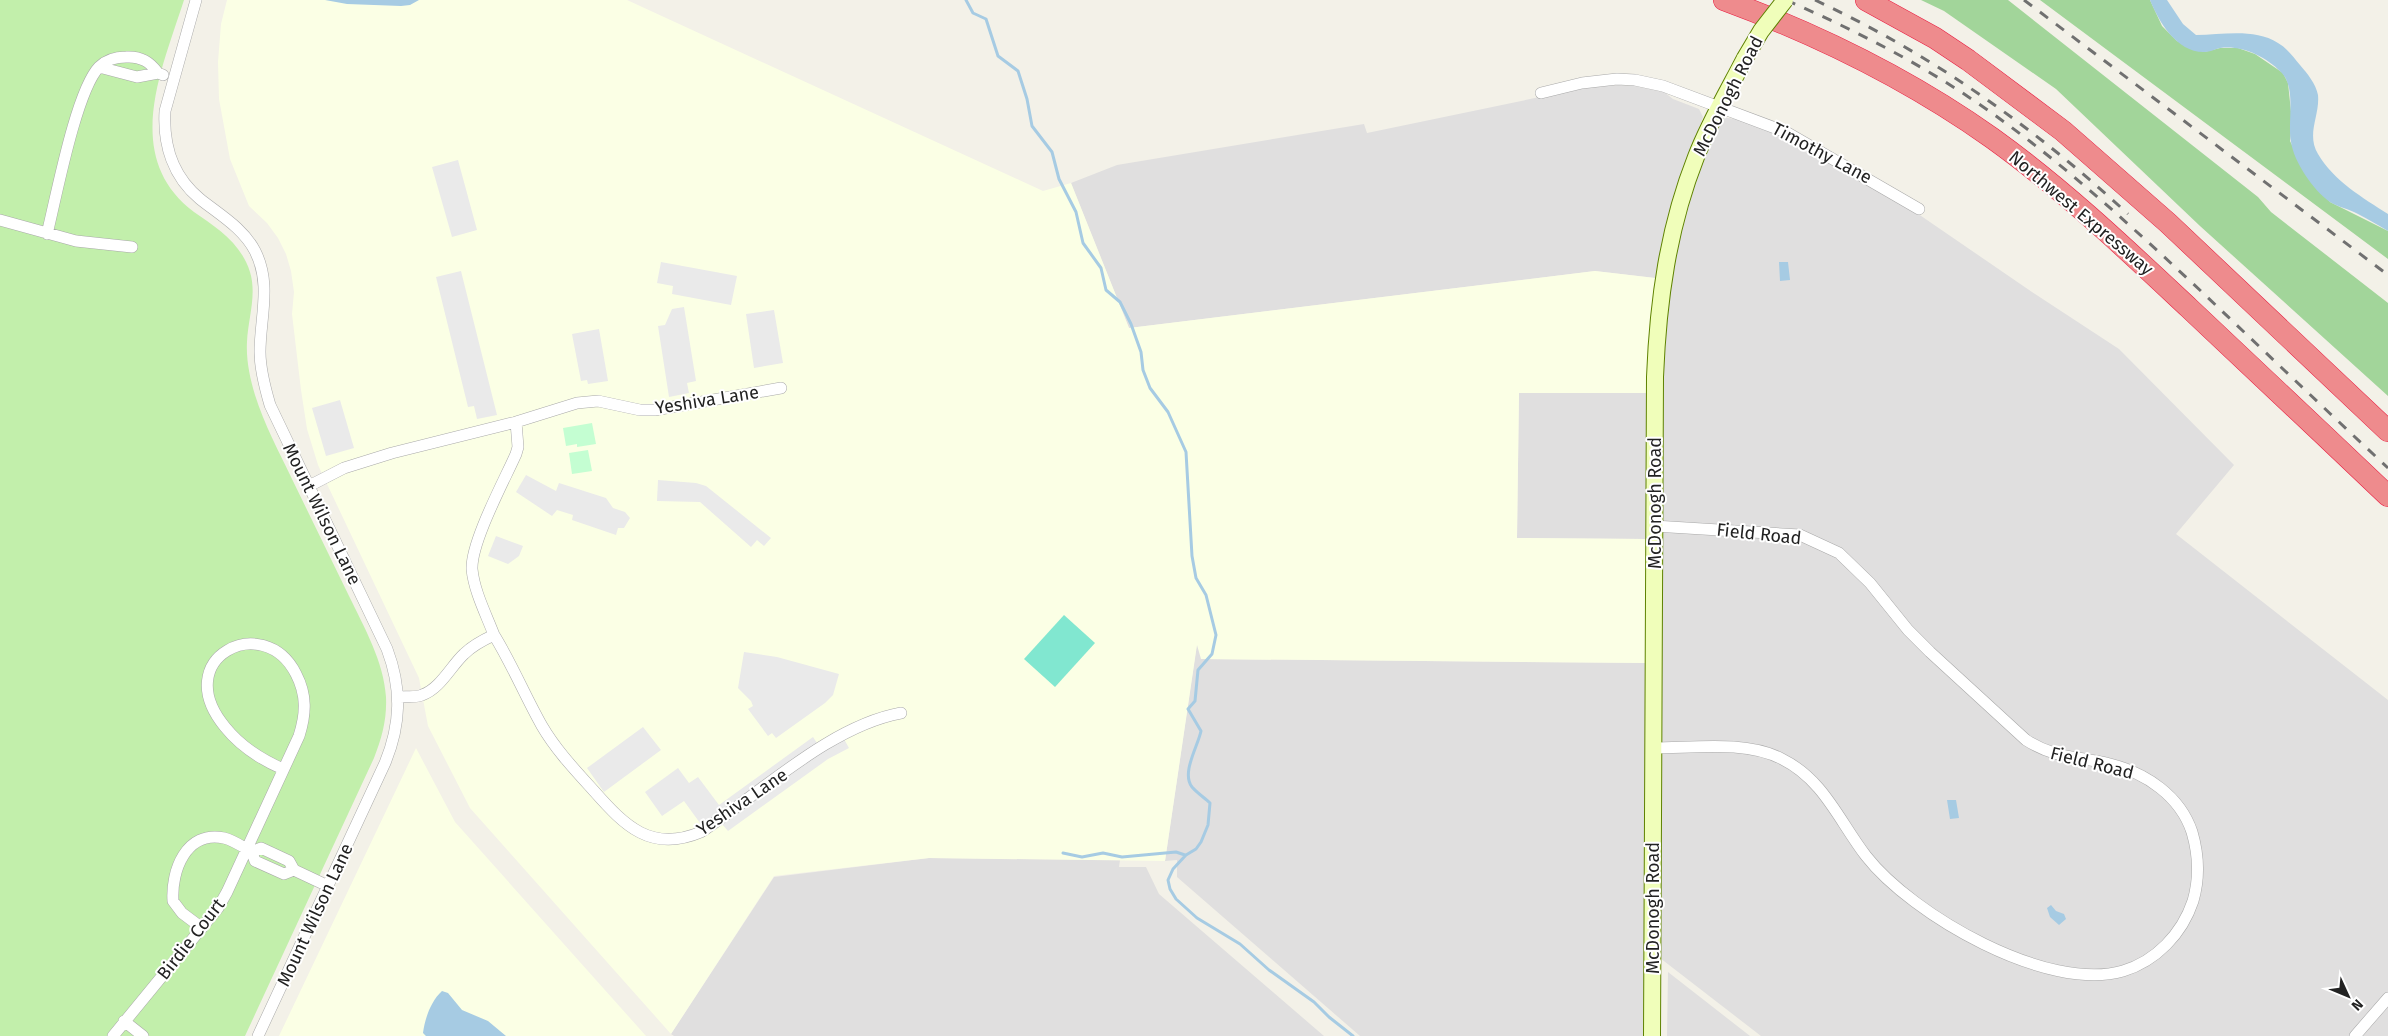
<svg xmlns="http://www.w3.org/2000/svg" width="2388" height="1036" font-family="'Fira Sans',sans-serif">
<rect width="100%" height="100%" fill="#f3f1e8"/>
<path fill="#e0dfdf" d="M1618 85 1635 86 1664 92 1673 99 1699 109 1703 117 1679 186 1655 278 1595 271 1129 328 1071 183 1117 165 1364 124 1367 133 1583 88Z
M1721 117 1742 120 1785 136 1892 196 2032 292 2119 349 2234 465 2176 534 2388 700V1036H1761L1660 958 1662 383 1670 270 1691 190Z
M1519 392 1647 393 1646 539 1517 538Z
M1197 643 1202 659 1647 663V1036H1360L1177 877V860L1165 861Z
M929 858 1120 860 1119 867H1146L1159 894 1324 1036H674L671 1034 774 877Z
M1668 972 1750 1036H1667Z"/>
<path fill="#fbffe5" d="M227 0H627L1043 191 1071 183 1129 328 1595 271 1655 278 1649 334 1647 393H1519L1517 538 1646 539 1647 663 1201 659 1197 645 1165 861 929 858 774 876 671 1034 470 808 428 726 419 678 318 465 307 429 301 390 292 314 294 292 291 271 286 254 278 238 267 223 249 206 230 159 219 99 218 62 221 24Z
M416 748 455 822 646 1036H279Z"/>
<path fill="#c2efab" d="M0 0H184C162 69 121 157 194 212 217 228 241 243 250 272 257 295 248 319 247 342 246 360 250 378 255 395 264 424 279 452 292 479 311 518 330 557 349 596 364 627 384 662 386 697 387 719 382 738 374 758L245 1036H0Z"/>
<path fill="#a2d59a" d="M1921 0H2008L2258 197 2271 212 2388 303V396L2200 226 2056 89 1944 11Z
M2040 0H2150L2162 26 2177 41 2204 52 2220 48H2238L2255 54 2283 73 2288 83 2292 121 2290 141 2306 173 2330 202 2388 231V259Z"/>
<path fill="#c4fed2" d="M592 423 596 444 577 447V444L566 446 563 428Z
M588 450 592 471 572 474 569 453Z"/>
<path fill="#81e7d0" d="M1064 615 1095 643 1055 687 1024 659Z"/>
<path fill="#eaeaea" d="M458 160 477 230 452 237 432 167Z
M661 262 737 276 731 305 672 294 673 286 657 283Z
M461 271 497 415 477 419 474 406 468 407 436 277Z
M684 307 696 381 687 383 689 393 669 397 658 326 665 325 672 309Z
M774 310 783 363 754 368 746 314Z
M599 329 608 381 588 384 587 380 581 381 572 334Z
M340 400 354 448 326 456 312 408Z
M526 475 556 491 559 483 606 498 613 508 625 512 630 518 624 528H618L616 535 572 520 573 515 557 510 552 516 516 492Z
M658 480 696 483 706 486 771 538 764 546 757 540 751 547 700 502 657 501Z
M496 536 523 546 519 556 508 564 488 556Z
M744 652 777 657 839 674 833 695 825 703 776 738 772 733 768 736 748 709 753 706 751 701 738 688Z
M643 727 661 750 604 792 587 768Z
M813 737 823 752 844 739 849 748 828 759 728 831 722 824 708 834 684 801 662 816 645 792 678 768 689 783 698 777 719 805Z"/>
<path fill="#a6cbe3" d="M325 0H419L410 5 401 6 347 4Z
M2150 0H2167L2183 24 2196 35C2223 35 2254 28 2278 43 2287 48 2294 58 2300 65 2307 73 2316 84 2318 95 2320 116 2306 134 2318 154 2334 181 2363 198 2388 214V231C2378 225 2368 219 2358 214 2349 209 2338 207 2330 202 2313 190 2294 162 2291 142 2287 122 2297 88 2281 72 2265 56 2242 45 2220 48 2215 49 2210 52 2205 52 2177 53 2159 22 2150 0Z
M1779 262H1788L1790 280 1780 281Z
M1947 800H1956L1959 818 1950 819Z
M2051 905 2056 911 2064 914 2066 919 2059 925 2050 917 2047 908Z
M442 991 448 993 462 1010 488 1021 506 1036H426L423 1033C425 1018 431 1001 442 991Z"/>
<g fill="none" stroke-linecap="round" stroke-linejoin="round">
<path stroke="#a6cbe3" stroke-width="3" d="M966 0 973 13 986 19 998 56 1018 71 1027 99 1032 126 1052 152 1059 179 1076 212 1083 243 1101 268 1106 290 1120 302 1131 324 1141 352 1143 370 1150 388 1168 412 1186 452 1192 556 1196 578 1206 595 1216 635 1212 654 1198 670 1195 701 1188 709 1201 731C1198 746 1181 773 1192 787 1197 793 1205 798 1210 803L1208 825 1201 842 1196 849 1186 855 1173 869 1168 880 1170 889 1176 899 1197 918 1240 944 1269 970 1314 1002 1329 1017 1353 1036
M1063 853 1082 857 1103 853 1122 857 1176 852 1185 855"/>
<g stroke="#a9a9a9" stroke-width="12">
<path id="minor" d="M196 0 165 111C163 145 173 177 200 199 220 215 243 228 255 251 272 284 260 318 260 352 260 370 265 388 270 405L387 649C402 689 401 724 385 763L258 1036
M99 67 137 77 158 73 163 75
M1541 93 1582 83 1617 79 1635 80 1663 86 1786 132 1919 209
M0 220 76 241 132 247
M47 234C56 198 76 91 99 67 107 59 116 57 126 57 141 56 150 62 158 73
M309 486 344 468 392 453 516 422 577 403 598 401 640 410H655L781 388
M494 635C512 664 525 696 542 726 556 750 575 770 594 791 625 826 651 853 701 832 761 793 830 726 901 713
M399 697C406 696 416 698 422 695 440 689 451 666 464 654 473 645 483 640 494 635 486 614 474 591 472 569 471 542 504 481 516 454L518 447 516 422
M1654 748C1693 748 1746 740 1782 759 1824 780 1839 821 1866 856 1912 915 2048 993 2123 971 2156 961 2182 934 2193 901 2200 877 2199 856 2192 832 2180 796 2146 773 2110 764 2077 756 2056 759 2026 740L1930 652 1908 630 1870 583 1839 553 1800 535 1654 526
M252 852 261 848 289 861 294 870 328 886
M202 928 182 913 173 901C171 871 186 830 224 838 233 840 243 847 252 852L255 861 284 874 294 870
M124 1021 143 1036
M113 1036 218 908 227 892 299 736C306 714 307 695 296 674 264 610 168 658 225 727 241 747 260 759 283 769
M2355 1036 2388 998"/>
</g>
<g stroke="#5e8200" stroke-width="18">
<path id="secondary" d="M1652 1036 1655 377C1658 301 1668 228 1696 157 1709 123 1728 91 1745 58"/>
</g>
<g stroke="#e91c41" stroke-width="22">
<path id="motorway" d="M1724 0C1819 35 1910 80 1992 138 2063 189 2126 249 2189 308 2256 371 2322 433 2388 496
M1866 0 1935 38 1968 60 2063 131 2168 223 2388 431"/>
</g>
<use href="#minor" stroke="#fff" stroke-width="11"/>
<use href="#secondary" stroke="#f0feba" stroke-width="16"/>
<use href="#motorway" stroke="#ee8b8d" stroke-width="21"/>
<path stroke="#707070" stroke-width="3" stroke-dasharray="10 10" stroke-linecap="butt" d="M1786 0C1852 29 1916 61 1976 102 2058 158 2130 225 2203 293 2264 351 2326 410 2388 468
M1815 0C1931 54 2034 127 2128 214
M2024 0 2388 275"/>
<g stroke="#5e8200" stroke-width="18" stroke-linecap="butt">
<path id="secondary-bridge" d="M1745 58 1761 31 1785 0"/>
</g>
<use href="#secondary-bridge" stroke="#f0feba" stroke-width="16"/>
</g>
<g text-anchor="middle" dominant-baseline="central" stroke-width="4" stroke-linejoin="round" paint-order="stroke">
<g font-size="18" fill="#222" stroke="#fff">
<text transform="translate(1728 96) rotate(-63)">McDonogh Road</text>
<text transform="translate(1822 153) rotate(28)">Timothy Lane</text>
<text transform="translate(2081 213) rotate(40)">Northwest Expressway</text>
<text transform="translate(707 400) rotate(-9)">Yeshiva Lane</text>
<text transform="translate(1655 503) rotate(-90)">McDonogh Road</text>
<text transform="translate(322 514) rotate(64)">Mount Wilson Lane</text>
<text transform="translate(1759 534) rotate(6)">Field Road</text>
<text transform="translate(2092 763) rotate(14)">Field Road</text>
<text transform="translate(742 802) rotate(-34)">Yeshiva Lane</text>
<text transform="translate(1653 908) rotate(-90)">McDonogh Road</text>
<text transform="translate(315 915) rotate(-65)">Mount Wilson Lane</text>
<text transform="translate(191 939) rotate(-52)">Birdie Court</text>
</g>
</g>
<g transform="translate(2348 996) rotate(134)" stroke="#ffffff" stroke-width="4" paint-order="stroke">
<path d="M0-4L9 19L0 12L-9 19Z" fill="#222222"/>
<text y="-8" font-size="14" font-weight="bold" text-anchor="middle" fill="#222222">N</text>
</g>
</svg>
